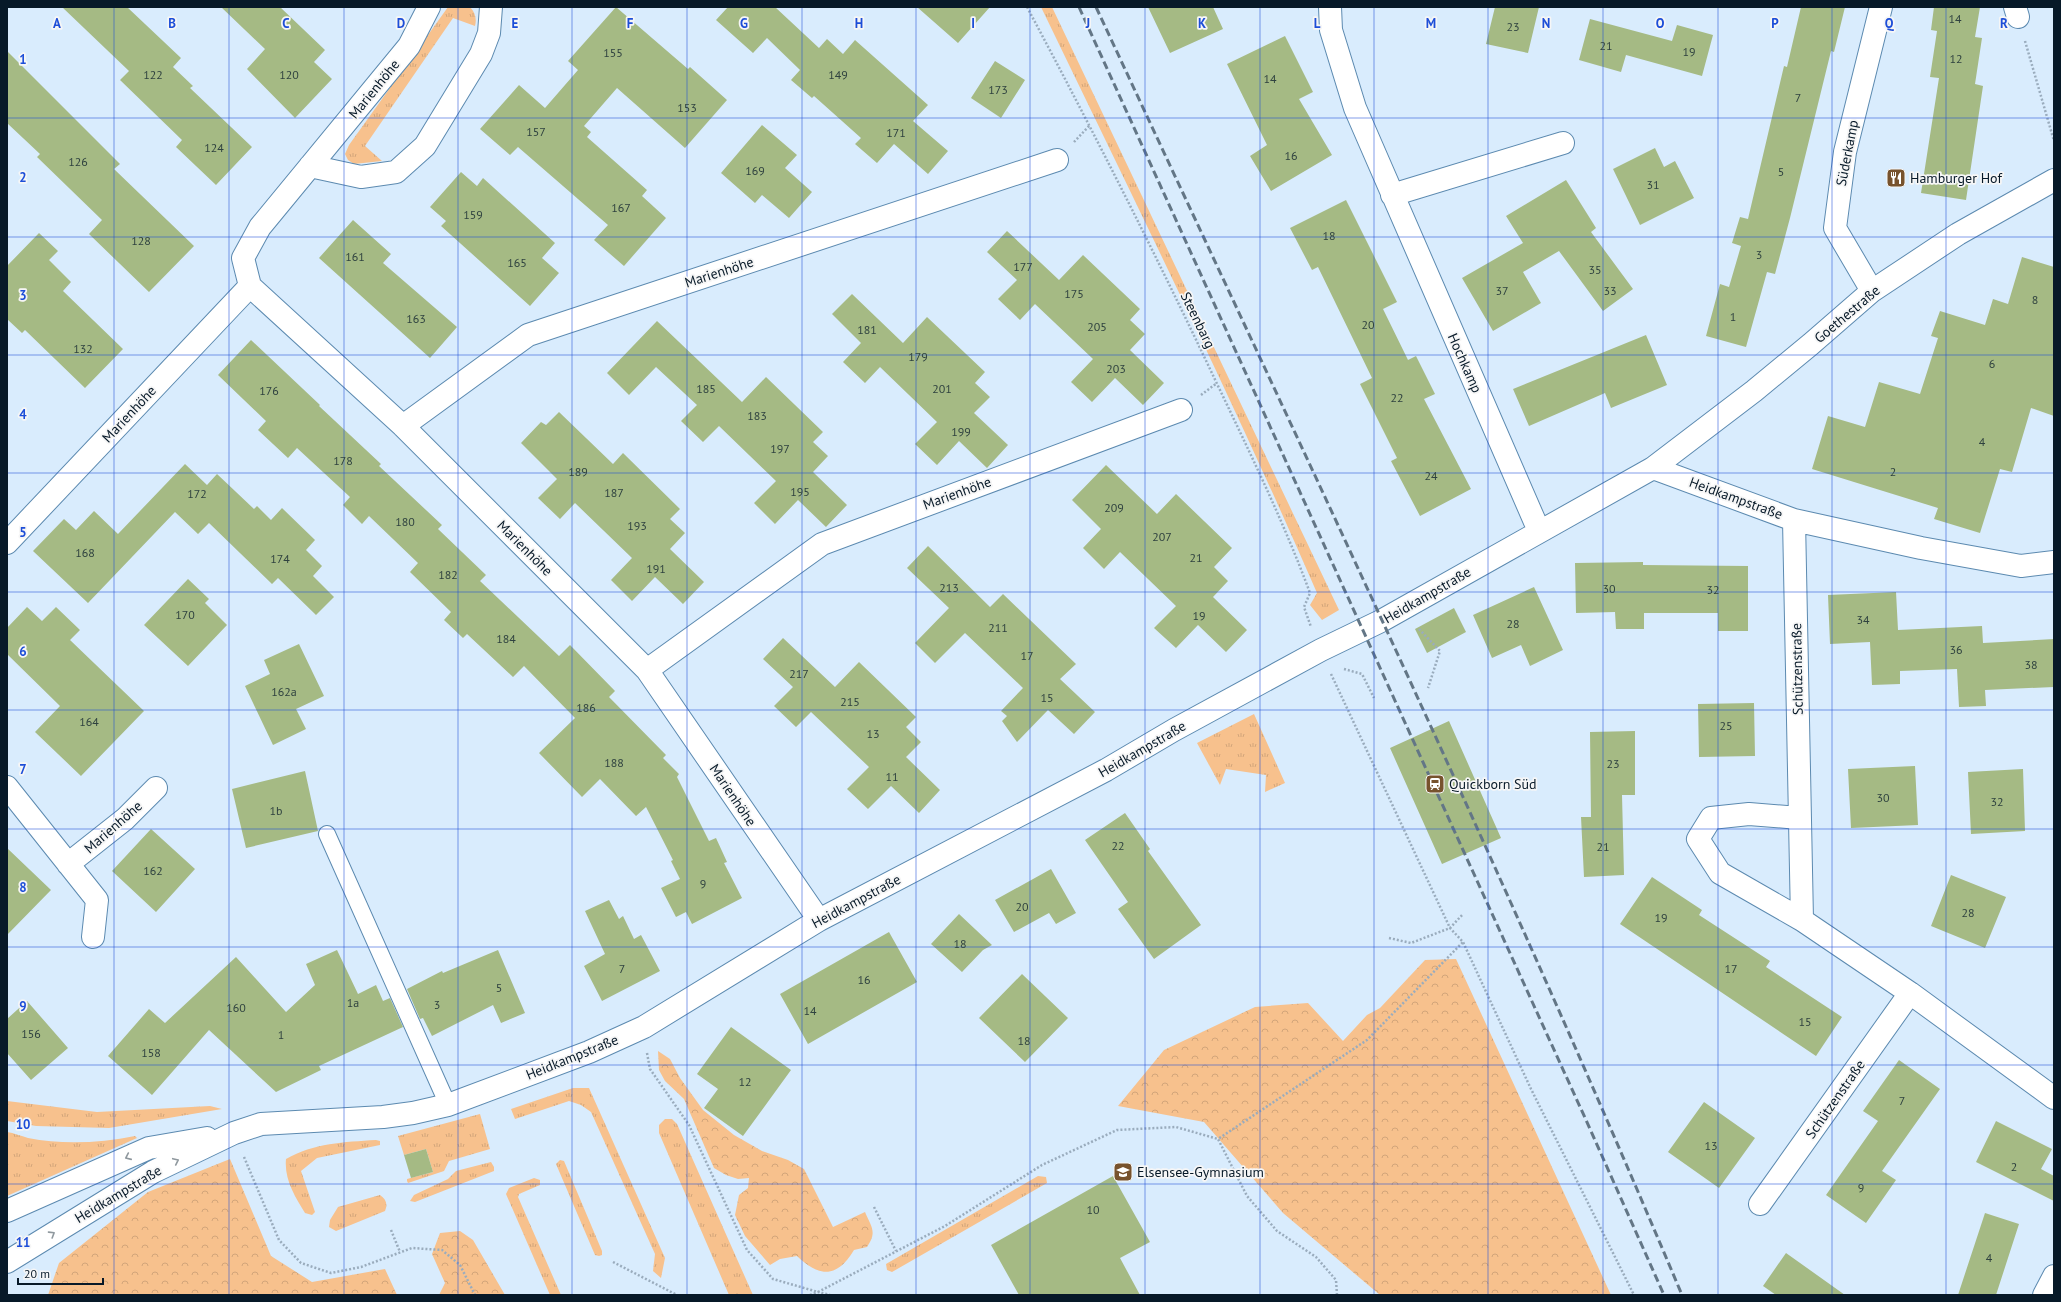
<svg xmlns="http://www.w3.org/2000/svg" width="2061" height="1302" font-family="'PT Sans',sans-serif">
<defs>
<pattern id="grass-tufts" width="24" height="20" patternUnits="userSpaceOnUse"><rect width="24" height="20" fill="#f7c18d"/><path d="M3 7l-1-3M5 7V3M7 7l1-3M15 17l-1-3M17 17v-4M19 17l1-3" fill="none" stroke="#d2a57a"/></pattern>
<pattern id="forest-crowns" width="20" height="18" patternUnits="userSpaceOnUse"><rect width="20" height="18" fill="#f7c18d"/><path d="M2 6a3 3 0 1 1 6 0M12 15a3 3 0 1 1 6 0" fill="none" stroke="#d2a57a"/></pattern>
</defs>
<rect width="100%" height="100%" fill="#d9ecfd"/>
<path fill="url(#grass-tufts)" d="M448 7H470C475 12 477 19 475 26L453 18 365 146 382 161 354 164 348 160 345 154 349 145Z
M1041 7H1052L1339 610 1322 620 1310 605 1317 593C1231 395 1135 202 1041 7Z
M1254 714 1285 783 1265 792 1266 775 1226 769 1220 785 1197 743Z
M573 1088H589L665 1258 661 1278 653 1271 655 1254 591 1112 581 1105 569 1101 515 1119 511 1109Z
M7 1101 97 1112 210 1106 222 1109 109 1128 36 1126 7 1121Z
M480 1114 490 1149 449 1161 444 1171 408 1183 407 1181V1179L433 1172 426 1149 404 1155 398 1136Z
M665 1119H672L677 1124 753 1295H729L659 1133V1125Z
M7 1132C14 1133 21 1136 28 1138 63 1145 100 1143 135 1136L137 1138 7 1196Z
M376 1140 380 1141V1145L317 1158 301 1171 315 1212 312 1215 305 1213C295 1197 284 1179 286 1159 314 1143 344 1142 376 1140Z
M560 1160 564 1161 602 1251V1255L599 1256 595 1255 556 1164Z
M491 1162 494 1167V1171L415 1202 410 1201 414 1195 448 1179 456 1171Z
M1038 1176 1046 1177 1047 1183 892 1272 887 1270 886 1264Z
M534 1178 540 1180V1185L519 1194 518 1197 561 1295H550L506 1194 509 1188Z
M380 1195C386 1199 388 1204 385 1211L336 1231 329 1227 330 1220 338 1207Z"/>
<path fill="url(#forest-crowns)" d="M1456 959 1611 1295H1380L1283 1213 1204 1122 1118 1106 1164 1050 1255 1007 1308 1003 1343 1041 1367 1015 1380 1008 1425 960Z
M658 1051 670 1059 680 1078 703 1110 734 1135 762 1151 788 1160 804 1169 833 1227 865 1212C872 1228 877 1232 867 1247L854 1250C837 1278 820 1278 797 1256L780 1259 770 1265 745 1236 735 1215 739 1195 748 1188 749 1178 738 1179 726 1175 714 1168 684 1099 665 1081 659 1070Z
M230 1159 271 1256 312 1282 385 1269 397 1295H48L59 1263 148 1192Z
M460 1231 473 1240 505 1295H439L445 1283 432 1254 440 1233Z"/>
<path fill="#a5ba84" d="M62 7H127L181 58 173 67 193 86 190 88 252 147 216 185 176 147 182 140 120 80 129 71Z
M221 7H280L325 50 314 62 332 79 295 118 247 69 265 49Z
M616 7 688 69 690 67 727 100 685 148 617 88 584 126 591 132 587 137 647 190 642 196 666 218 624 266 594 240 608 225 518 147 510 155 480 129 519 85 545 108 578 70 568 61Z
M728 7H775L819 48 827 39 843 54 855 40 928 105 913 121 948 151 928 174 894 144 877 163 855 144 861 138 814 96 812 98 791 80 800 70 767 38 753 53 716 20Z
M917 7H990L958 43Z
M1148 7H1213L1223 29 1170 53Z
M1495 7H1539L1528 53 1486 44Z
M1801 7H1845L1834 52 1831 51 1790 218 1775 274 1767 272 1746 347 1706 336 1720 284 1729 287 1741 246 1732 243 1740 217 1748 219 1784 66 1787 67Z
M1934 7H1980L1975 37 1982 38 1975 84 1983 86 1966 200 1921 193 1939 78 1930 77 1937 31 1931 30Z
M1590 19 1672 41 1677 25 1713 35 1702 76 1626 55 1621 72 1579 60Z
M1285 36 1313 92 1299 99 1332 155 1271 191 1250 156 1267 145 1227 64Z
M7 51 120 164 114 169 194 246 149 292 89 234 102 220 37 157 40 154 7 123Z
M995 61 1025 80 1001 118 971 98Z
M762 125 797 155 785 168 812 192 789 218 762 195 755 203 721 173Z
M1655 148 1664 167 1675 161 1694 198 1640 225 1613 169Z
M461 172 477 186 483 178 555 243 542 258 559 273 530 306 441 226 446 221 430 207Z
M1566 180 1596 228 1591 232 1633 289 1603 311 1559 251 1523 272 1541 303 1493 331 1462 278 1523 243 1506 216Z
M1346 200 1397 302 1383 309 1408 360 1416 356 1435 394 1424 399 1471 489 1420 516 1391 461 1397 458 1360 384 1372 378 1318 267 1312 270 1290 228Z
M353 220 391 254 383 263 457 327 430 358 319 258Z
M1007 231 1059 280 1083 255 1140 309 1130 320 1145 334 1130 350 1164 383 1143 405 1115 378 1092 402 1071 382 1093 359 1035 304 1020 320 998 299 1017 280 987 252Z
M39 233 58 251 49 260 71 282 63 291 123 349 85 388 25 330 22 333 7 319V266Z
M2022 257 2054 267V416L2031 408 2012 472 2000 469 1980 533 1934 519 1938 508 1812 469 1828 416 1865 427 1879 382 1920 394 1938 338 1931 336 1940 311 1985 325 1993 299 2008 304Z
M852 294 903 343 927 317 985 372 975 383 990 397 974 413 1008 445 987 468 959 441 937 465 915 444 937 422 880 367 865 383 843 362 861 343 832 314Z
M657 321 742 402 766 377 823 432 813 442 828 456 813 472 847 505 826 527 798 500 775 524 754 503 776 481 719 426 703 442 681 421 697 405 656 367 629 395 607 373Z
M1646 335 1667 385 1611 408 1605 393 1529 426 1513 389Z
M251 340 320 405 319 406 381 464 379 466 442 525 438 529 486 575 480 581 559 656 570 645 615 691 609 697 666 755 663 758 679 774 677 777 709 841 716 838 727 862 724 863 742 898 692 924 686 912 676 917 661 888 680 879 671 861 673 860 646 807 636 816 600 779 582 797 539 753 575 718 524 666 513 677 467 634 463 638 444 620 451 612 410 572 418 563 369 516 362 524 343 505 350 497 297 448 288 458 258 430 266 421 218 375Z
M559 412 613 464 623 453 680 509 670 519 685 533 670 549 704 582 683 604 655 577 632 601 611 580 632 558 575 503 560 519 538 498 557 479 521 443 541 422 546 425Z
M185 464 207 485 217 474 254 509 257 506 271 520 282 508 315 540 306 550 322 566 313 576 334 597 316 615 278 578 272 584 209 523 198 534 175 512 88 603 33 551 64 519 76 530 94 511 118 534Z
M1106 465 1157 514 1176 494 1232 548 1214 567 1228 581 1213 597 1247 630 1226 652 1198 625 1176 648 1154 628 1176 606 1120 552 1104 569 1083 548 1101 529 1072 500Z
M928 546 990 607 1003 594 1076 664 1060 679 1095 712 1074 734 1048 710 1017 742 1002 721 1007 716 1001 711 1023 688 965 633 935 663 915 643 949 608 907 568Z
M1643 562V565L1748 566V631H1718V613H1644V629H1616L1615 612 1576 613 1575 563Z
M188 579 209 599 205 603 227 625 188 666 144 625Z
M1534 587 1563 650 1530 666 1521 645 1492 658 1473 615Z
M1896 592 1898 630 1982 626 1983 643 2054 639V687L1985 690 1986 706 1959 707 1957 669 1900 671V684L1872 685 1870 642 1830 644 1828 595Z
M27 607 42 621 56 607 80 630 70 640 144 711 81 776 35 732 60 706 7 654V628Z
M1454 608 1466 632 1427 653 1415 629Z
M783 638 835 687 859 662 916 717 906 727 921 742 906 757 940 790 919 813 891 786 868 809 847 789 869 767 811 712 796 727 774 706 793 687 763 659Z
M299 644 324 696 296 709 306 729 273 745 245 686 270 674 264 660Z
M1754 703 1755 756 1699 757 1698 704Z
M1449 721 1501 838 1442 864 1390 748Z
M1635 731V795H1622L1624 875 1584 877 1581 817H1591L1590 732Z
M1915 766 1918 825 1851 828 1848 769Z
M2023 769 2025 831 1971 834 1968 772Z
M305 771 318 831 246 848 232 789Z
M1125 813 1150 849 1148 851 1201 925 1154 959 1118 909 1128 902 1085 840Z
M151 829 195 869 156 912 112 871Z
M7 848 51 890 7 935Z
M1051 869 1076 913 1056 924 1049 913 1014 932 995 900Z
M1951 875 2006 897 1985 948 1931 926Z
M1652 877 1702 910 1699 915 1770 961 1766 967 1842 1017 1816 1056 1620 924Z
M609 900 619 919 623 916 634 939 641 935 660 971 602 1001 584 966 605 954 585 911Z
M959 914 992 945 983 950 962 972 931 944Z
M889 932 917 982 808 1044 780 994Z
M337 950 358 994 376 985 383 1001 390 998 403 1027 319 1066 321 1070 276 1092 209 1030 152 1095 108 1056 149 1009 165 1023 236 957 286 1012 315 985 306 964Z
M498 950 525 1013 501 1023 493 1005 432 1036 423 1018 420 1019 407 989 442 971 443 973Z
M1022 974 1068 1018 1025 1062 979 1018Z
M27 1001 68 1048 31 1080 7 1053V1019Z
M731 1027 791 1070 743 1136 704 1108 718 1089 697 1074Z
M1899 1060 1940 1089 1882 1171 1896 1180 1866 1223 1826 1195 1878 1121 1863 1111Z
M1704 1102 1755 1138 1719 1188 1668 1152Z
M1996 1121 2052 1149 2041 1169 2054 1176V1201L1976 1162Z
M426 1149 433 1172 411 1178 404 1155Z
M1113 1176 1150 1242 1120 1258 1140 1295H1019L991 1245Z
M1985 1213 2019 1224 1996 1295H1958Z
M1786 1253 1845 1295H1776L1763 1286Z"/>
<g fill="none" stroke-linecap="round" stroke-linejoin="round">
<g stroke="#5c8ab0" stroke-width="18">
<path id="lane" d="M327 834 448 1105"/>
</g>
<g stroke="#5c8ab0" stroke-width="24">
<path id="street" d="M429 7 409 46 260 227 243 258 250 286 403 426 647 670 819 920
M1330 7 1331 30 1355 108 1539 531
M2015 7 2018 17
M310 166 361 177 396 172 425 146 481 54 489 33 491 7
M1392 195 1563 143
M1872 291 1835 228 1845 152 1881 7
M403 426 528 335 1057 160
M1653 468 1794 520 1921 548 2021 566 2054 562
M1794 520 1802 920
M7 543 250 286
M647 670 822 544 1181 410
M7 787 97 900 93 937
M1799 818 1749 814 1711 818 1698 839 1720 873 1802 920 1910 993 2054 1098
M68 864 125 819 156 788
M1760 1204 1910 993
M7 1211 149 1148 207 1138
M7 1262 153 1172 234 1133 261 1124 383 1117 413 1113 448 1105 589 1052 644 1027 819 920 1106 770 1174 730 1321 650 1381 621 1653 468 1754 391 1811 344 1872 291 1958 234 2054 180
M2044 1295 2054 1276"/>
</g>
<path stroke="#9aacbd" stroke-width="2.5" stroke-dasharray="2 2" stroke-linecap="butt" d="M1027 7C1091 127 1152 247 1210 369 1245 443 1282 517 1310 593L1304 607 1311 627
M2025 41 2054 141
M1074 142 1090 125
M1201 395 1217 383
M1419 629 1440 651 1428 688
M1344 669 1362 674 1374 698
M1331 674 1450 928 1463 942 1531 1089 1634 1295
M1389 938 1411 943 1450 928 1463 914
M647 1053 650 1069 689 1125 747 1250 773 1279 818 1292 945 1226 1042 1165 1117 1130 1176 1127 1218 1139
M244 1157 279 1240 301 1263 331 1273 361 1267 412 1248 442 1250 460 1265 475 1295
M874 1207 896 1251
M391 1230 400 1252
M613 1262 677 1295
M810 1295 818 1292 830 1295
M1337 1295 1336 1280 1316 1257 1277 1231 1247 1196 1218 1139 1367 1040 1463 942"/>
<use href="#lane" stroke="#fff" stroke-width="16"/>
<use href="#street" stroke="#fff" stroke-width="22"/>
<path stroke="#637686" stroke-width="3" stroke-dasharray="8 4" stroke-linecap="butt" d="M1079 7 1586 1120 1664 1295
M1096 7C1295 434 1499 861 1682 1295"/>
</g>
<defs><path id="oneway-chevron" d="M-2-3.5L2.5 0L-2 3.5" fill="none" stroke-width="1.6" stroke-linecap="round" stroke-linejoin="round"/></defs>
<g stroke="#8f989e">
<use href="#oneway-chevron" transform="translate(128 1157) rotate(156)"/>
<use href="#oneway-chevron" transform="translate(176 1161) rotate(-25)"/>
<use href="#oneway-chevron" transform="translate(52 1234) rotate(-32)"/>
</g>
<path fill="none" stroke="#1d4ed8" stroke-width="1" stroke-opacity="0.55" d="M114 7V1295M229 7V1295M344 7V1295M458 7V1295M572 7V1295M687 7V1295M802 7V1295M916 7V1295M1030 7V1295M1145 7V1295M1260 7V1295M1374 7V1295M1488 7V1295M1603 7V1295M1718 7V1295M1832 7V1295M1946 7V1295M7 118H2054M7 237H2054M7 355H2054M7 473H2054M7 592H2054M7 710H2054M7 829H2054M7 947H2054M7 1065H2054M7 1184H2054"/>
<defs>
<g id="restaurant-square" transform="scale(1)"><rect x="-9" y="-9" width="18" height="18" rx="4" fill="#77522d" stroke="#f6f6f6"/><path d="M-5-6h1v4h1v-4h1v4h1v-4h1v5L-1.5 .5V6h-2V.5L-5-1ZM5-6V6H3V1.5H1.5Q1.5-4 5-6Z" fill="#fff"/></g>
<g id="station-square" transform="scale(1)"><rect x="-9" y="-9" width="18" height="18" rx="4" fill="#77522d" stroke="#f6f6f6"/><path d="M-3-6H3Q5-6 5-4V2Q5 4 3 4L4.5 6H3L1.5 4h-3L-3 6H-4.5L-3 4Q-5 4-5 2V-4Q-5-6-3-6ZM-3.5-4v3h7v-3ZM-3.5 1v1.5H-2V1ZM2 1v1.5H3.5V1Z" fill="#fff"/></g>
<g id="school-square" transform="scale(1)"><rect x="-9" y="-9" width="18" height="18" rx="4" fill="#77522d" stroke="#f6f6f6"/><path d="M0-5L7-2L0 1L-7-2ZM-4 1L0 2.5L4 1V4Q0 6-4 4Z" fill="#fff"/></g>
</defs>
<g fill-rule="evenodd">
<use href="#restaurant-square" x="1896" y="178"/>
<use href="#station-square" x="1435" y="784"/>
<use href="#school-square" x="1123" y="1172"/>
</g>
<g text-anchor="middle" dominant-baseline="central" stroke-width="3.5" stroke-linejoin="round" paint-order="stroke">
<g font-size="12" fill="#2e413f">
<text x="1955" y="18">14</text>
<text x="1513" y="26">23</text>
<text x="1606" y="45">21</text>
<text x="1689" y="51">19</text>
<text x="613" y="52">155</text>
<text x="1956" y="58">12</text>
<text x="153" y="74">122</text>
<text x="289" y="74">120</text>
<text x="838" y="74">149</text>
<text x="1270" y="78">14</text>
<text x="998" y="89">173</text>
<text x="1798" y="97">7</text>
<text x="687" y="107">153</text>
<text x="536" y="131">157</text>
<text x="896" y="132">171</text>
<text x="214" y="147">124</text>
<text x="1291" y="155">16</text>
<text x="78" y="161">126</text>
<text x="755" y="170">169</text>
<text x="1781" y="171">5</text>
<text x="1653" y="184">31</text>
<text x="621" y="207">167</text>
<text x="473" y="214">159</text>
<text x="1329" y="235">18</text>
<text x="141" y="240">128</text>
<text x="1759" y="254">3</text>
<text x="355" y="256">161</text>
<text x="517" y="262">165</text>
<text x="1023" y="266">177</text>
<text x="1595" y="269">35</text>
<text x="1502" y="290">37</text>
<text x="1610" y="290">33</text>
<text x="1074" y="293">175</text>
<text x="2035" y="299">8</text>
<text x="1733" y="316">1</text>
<text x="416" y="318">163</text>
<text x="1368" y="324">20</text>
<text x="1097" y="326">205</text>
<text x="867" y="329">181</text>
<text x="83" y="348">132</text>
<text x="918" y="356">179</text>
<text x="1992" y="363">6</text>
<text x="1116" y="368">203</text>
<text x="706" y="388">185</text>
<text x="942" y="388">201</text>
<text x="269" y="390">176</text>
<text x="1397" y="397">22</text>
<text x="757" y="415">183</text>
<text x="961" y="431">199</text>
<text x="1982" y="441">4</text>
<text x="780" y="448">197</text>
<text x="343" y="460">178</text>
<text x="578" y="471">189</text>
<text x="1893" y="471">2</text>
<text x="1431" y="475">24</text>
<text x="800" y="491">195</text>
<text x="614" y="492">187</text>
<text x="197" y="493">172</text>
<text x="1114" y="507">209</text>
<text x="405" y="521">180</text>
<text x="637" y="525">193</text>
<text x="1162" y="536">207</text>
<text x="85" y="552">168</text>
<text x="1196" y="557">21</text>
<text x="280" y="558">174</text>
<text x="656" y="568">191</text>
<text x="448" y="574">182</text>
<text x="949" y="587">213</text>
<text x="1609" y="588">30</text>
<text x="1713" y="589">32</text>
<text x="185" y="614">170</text>
<text x="1199" y="615">19</text>
<text x="1863" y="619">34</text>
<text x="1513" y="623">28</text>
<text x="998" y="627">211</text>
<text x="506" y="638">184</text>
<text x="1956" y="649">36</text>
<text x="1027" y="655">17</text>
<text x="2031" y="664">38</text>
<text x="799" y="673">217</text>
<text x="284" y="691">162a</text>
<text x="1047" y="697">15</text>
<text x="850" y="701">215</text>
<text x="586" y="707">186</text>
<text x="89" y="721">164</text>
<text x="1726" y="725">25</text>
<text x="873" y="733">13</text>
<text x="614" y="762">188</text>
<text x="1613" y="763">23</text>
<text x="892" y="776">11</text>
<text x="1883" y="797">30</text>
<text x="1997" y="801">32</text>
<text x="276" y="810">1b</text>
<text x="1118" y="845">22</text>
<text x="1603" y="846">21</text>
<text x="153" y="870">162</text>
<text x="703" y="883">9</text>
<text x="1022" y="906">20</text>
<text x="1968" y="912">28</text>
<text x="1661" y="917">19</text>
<text x="960" y="943">18</text>
<text x="622" y="968">7</text>
<text x="1731" y="968">17</text>
<text x="864" y="979">16</text>
<text x="499" y="987">5</text>
<text x="353" y="1002">1a</text>
<text x="437" y="1004">3</text>
<text x="236" y="1007">160</text>
<text x="810" y="1010">14</text>
<text x="1805" y="1021">15</text>
<text x="31" y="1033">156</text>
<text x="281" y="1034">1</text>
<text x="1024" y="1040">18</text>
<text x="151" y="1052">158</text>
<text x="745" y="1081">12</text>
<text x="1902" y="1100">7</text>
<text x="1711" y="1145">13</text>
<text x="2014" y="1166">2</text>
<text x="1861" y="1187">9</text>
<text x="1093" y="1209">10</text>
<text x="1989" y="1257">4</text>
</g>
<g font-size="14" fill="#071928" stroke="#f6f6f6">
<text transform="translate(374 89) rotate(-51)">Marienhöhe</text>
<text transform="translate(1847 153) rotate(-79)">Süderkamp</text>
<text transform="translate(719 272) rotate(-18)">Marienhöhe</text>
<text transform="translate(1847 314) rotate(-40)">Goethestraße</text>
<text transform="translate(1198 320) rotate(64)">Steenbarg</text>
<text transform="translate(1465 363) rotate(66)">Hochkamp</text>
<text transform="translate(129 414) rotate(-47)">Marienhöhe</text>
<text transform="translate(957 493) rotate(-20)">Marienhöhe</text>
<text transform="translate(1736 498) rotate(20)">Heidkampstraße</text>
<text transform="translate(525 548) rotate(45)">Marienhöhe</text>
<text transform="translate(1427 595) rotate(-30)">Heidkampstraße</text>
<text transform="translate(1797 669) rotate(-91)">Schützenstraße</text>
<text transform="translate(1142 749) rotate(-30)">Heidkampstraße</text>
<text transform="translate(733 795) rotate(56)">Marienhöhe</text>
<text transform="translate(113 827) rotate(-41)">Marienhöhe</text>
<text transform="translate(856 901) rotate(-28)">Heidkampstraße</text>
<text transform="translate(572 1057) rotate(-22)">Heidkampstraße</text>
<text transform="translate(1835 1099) rotate(-55)">Schützenstraße</text>
<text transform="translate(118 1194) rotate(-31)">Heidkampstraße</text>
</g>
<g font-size="14" fill="#071928" stroke="#f6f6f6" text-anchor="start">
<text x="1910" y="178">Hamburger Hof</text>
<text x="1449" y="784">Quickborn Süd</text>
<text x="1137" y="1172">Elsensee-Gymnasium</text>
</g>
</g>
<g font-size="13" text-anchor="middle" font-weight="bold" fill="#1d4ed8" stroke="#f6f6f6" stroke-width="3.5" stroke-linejoin="round" paint-order="stroke">
<text x="57" y="28">A</text>
<text x="172" y="28">B</text>
<text x="286" y="28">C</text>
<text x="401" y="28">D</text>
<text x="515" y="28">E</text>
<text x="630" y="28">F</text>
<text x="744" y="28">G</text>
<text x="859" y="28">H</text>
<text x="973" y="28">I</text>
<text x="1088" y="28">J</text>
<text x="1202" y="28">K</text>
<text x="1317" y="28">L</text>
<text x="1431" y="28">M</text>
<text x="1546" y="28">N</text>
<text x="1660" y="28">O</text>
<text x="1775" y="28">P</text>
<text x="1889" y="28">Q</text>
<text x="2004" y="28">R</text>
<text x="23" y="64">1</text>
<text x="23" y="182">2</text>
<text x="23" y="300">3</text>
<text x="23" y="419">4</text>
<text x="23" y="537">5</text>
<text x="23" y="656">6</text>
<text x="23" y="774">7</text>
<text x="23" y="892">8</text>
<text x="23" y="1011">9</text>
<text x="23" y="1129">10</text>
<text x="23" y="1247">11</text>
</g>
<rect width="2061" height="1302" fill="none" stroke="#071928" stroke-width="16"/>
<path d="M18 1278v6h85v-6" fill="none" stroke="#071928" stroke-width="2"/>
<text x="24" y="1278" font-size="12" fill="#071928" stroke="#f6f6f6" stroke-width="3" paint-order="stroke">20 m</text>
</svg>
